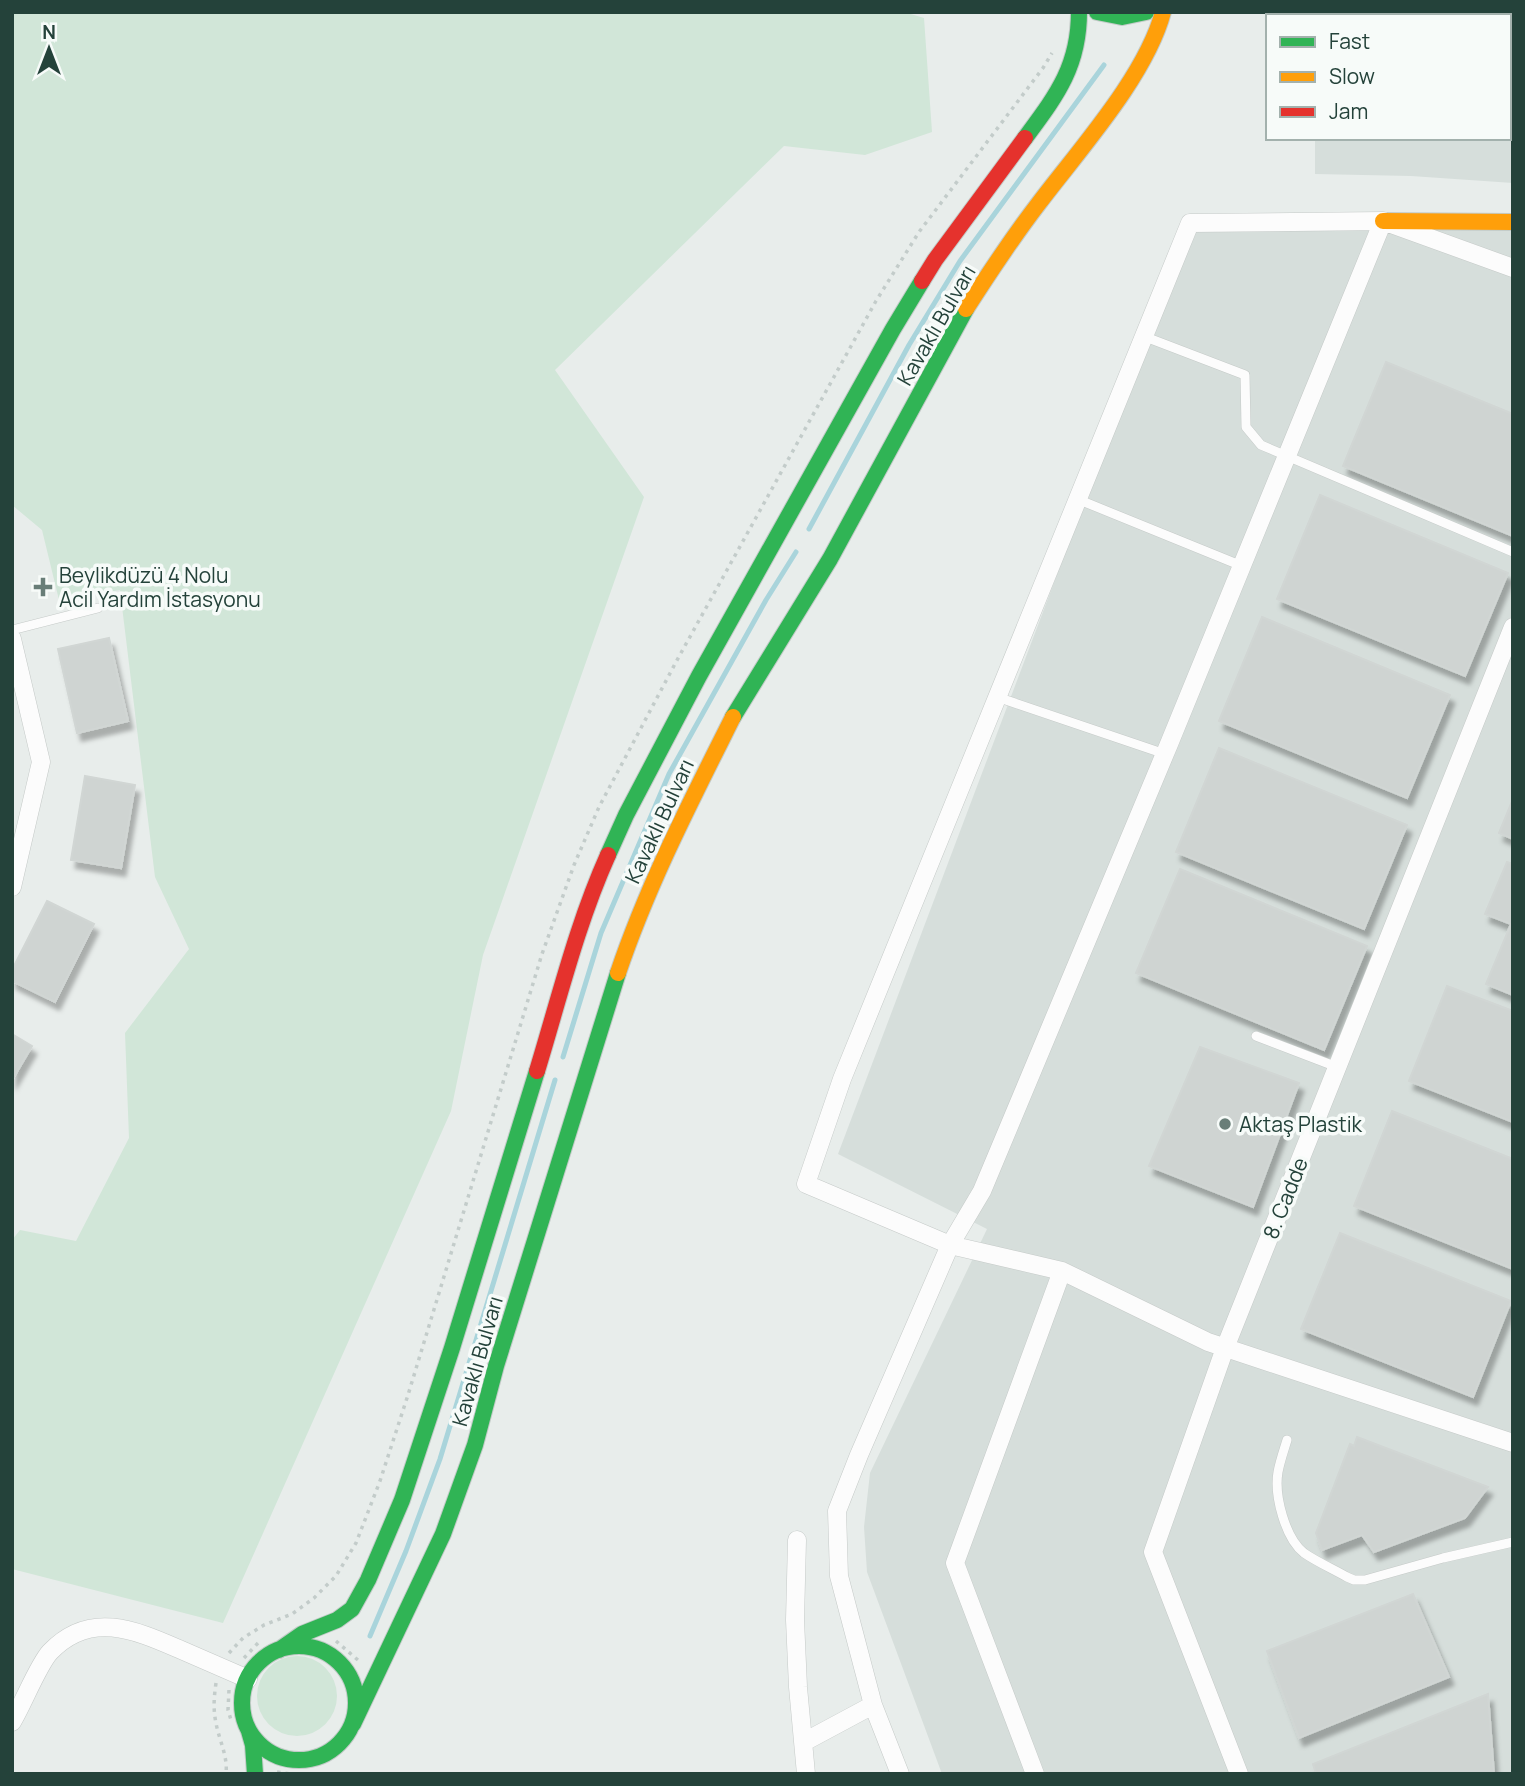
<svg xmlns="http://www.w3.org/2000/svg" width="1525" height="1786" font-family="Manrope,sans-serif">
<defs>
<filter id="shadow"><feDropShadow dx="4.5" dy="8" stdDeviation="2" flood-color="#0004"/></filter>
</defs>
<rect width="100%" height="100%" fill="#e8edeb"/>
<path fill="#d6dedb" d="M1316 12H1513V183L1411 176 1315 174V138H1509V16H1316Z
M1190 223 1513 230V1774H942L867 1572 864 1527 870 1473 987 1229 838 1154Z"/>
<path fill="#d1e6d8" d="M12 12H904L924 18 932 132 865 155 784 146 555 370 644 497 483 955 451 1111 223 1623 12 1569V1240L20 1230 76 1241 129 1138 125 1033 189 949 155 877 120 590 59 600 42 530 12 505Z
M257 1696a40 40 0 1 1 80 0a40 40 0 1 1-80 0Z"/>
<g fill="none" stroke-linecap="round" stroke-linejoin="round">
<path stroke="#a9d4db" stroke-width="5" d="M809 529 909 345 960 261 1104 65
M563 1057 601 933 669 774 766 600 796 552
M370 1636 406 1551 440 1459 555 1080"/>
</g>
<path fill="#cfd4d2" stroke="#d1d6d4" stroke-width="2" filter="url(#shadow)" d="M1386 362 1513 414V536L1343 466Z
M1320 495 1508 573 1465 676 1277 599Z
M1262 617 1450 695 1407 798 1219 721Z
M109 638 128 721 77 733 58 649Z
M1219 748 1407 825 1364 929 1176 852Z
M85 776 135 785 121 868 71 860Z
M1513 799V839L1499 833Z
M1507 862 1513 864V995L1486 984 1511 924 1485 914Z
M1180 869 1367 946 1324 1050 1136 973Z
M47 901 94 924 55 1002 12 981V970Z
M1447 986 1513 1011V1122L1409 1081Z
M12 1034 32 1046 12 1080Z
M1200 1047 1299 1083 1253 1207 1149 1166Z
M1392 1111 1513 1159V1269L1354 1206Z
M1340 1233 1511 1301 1473 1397 1301 1329Z
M1357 1437 1488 1487 1465 1518 1374 1552 1362 1535 1322 1550 1316 1533 1350 1444 1354 1446Z
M1413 1594 1449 1677 1299 1738 1267 1651Z
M1488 1694 1494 1774H1316L1313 1764Z"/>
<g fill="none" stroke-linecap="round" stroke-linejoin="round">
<g stroke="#c5cac8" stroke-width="10">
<path id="lane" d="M1143 336 1245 375 1246 427 1261 445 1513 552
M1077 499 1242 566
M12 630 98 608
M997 697 1165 754
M1256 1036 1337 1067
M1287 1440C1284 1450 1280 1461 1278 1472 1274 1495 1285 1538 1304 1553 1317 1562 1333 1569 1347 1577L1354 1580H1365L1443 1558 1513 1542"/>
</g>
<g stroke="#c5cac8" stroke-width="19">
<path id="street" d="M1383 221 1169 744 982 1191 950 1245 1062 1271 1208 1342 1513 1443
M12 639 41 762 12 887
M797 1540 795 1620 798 1687 806 1774
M12 1722C23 1704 38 1665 50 1652 90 1610 135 1630 179 1649 202 1659 225 1669 248 1679
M804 1742 873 1705
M900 1774 873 1705 839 1576 837 1511 859 1455 950 1245 806 1184 842 1079 1190 223 1383 221 1513 268
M1035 1774 955 1563 1062 1271
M1239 1774 1153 1552 1225 1348 1513 627"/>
</g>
<g stroke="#c3cbc8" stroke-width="18">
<path id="fast" d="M1097 12 1122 17 1146 12
M1301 12V16
M1509 114H1513
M1025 138C1056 96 1079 67 1079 12
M733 717 830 559 966 309
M608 855 626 815 699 676 893 329 922 281
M242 1703a57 57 0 1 1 114 0a57 57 0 1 1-114 0Z
M279 1650 302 1634 337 1620 352 1609 368 1580 402 1500 452 1348 537 1071
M353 1724 443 1534 475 1445 496 1366 618 973
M249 1731 253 1745 255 1774"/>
</g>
<g stroke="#c3cbc8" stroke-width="18">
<path id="slow" d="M1509 63H1513
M1383 221 1513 222
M966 309C989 273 1013 237 1039 203 1079 150 1146 76 1163 12
M618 973C648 884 691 801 733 717"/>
</g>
<g stroke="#c3cbc8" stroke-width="18">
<path id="jam" d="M922 281 935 260 1025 138
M537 1071C559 999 577 924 608 855"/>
</g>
<path stroke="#c3ccca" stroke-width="3.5" stroke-dasharray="3.5 5" stroke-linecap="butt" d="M336 1641 359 1661
M229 1653 243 1638 264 1625 292 1614 314 1598 336 1576 356 1543 380 1481 408 1395 542 954 574 865 599 807 676 662 876 301 919 232 1043 68 1052 53
M244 1658 258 1643
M216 1683C214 1697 213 1709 216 1723 219 1740 228 1756 226 1774
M229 1690 228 1710 231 1720
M277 1772 290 1774"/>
<use href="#lane" stroke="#fcfcfc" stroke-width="9"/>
<use href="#street" stroke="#fcfcfc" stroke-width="18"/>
<use href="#fast" stroke="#30b455" stroke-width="16"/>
<use href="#slow" stroke="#ff9f0a" stroke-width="16"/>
<use href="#jam" stroke="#e5322d" stroke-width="16"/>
</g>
<g fill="#697e78" stroke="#f7fbf9" stroke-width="2.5">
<path d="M39.5 576.5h7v7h7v7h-7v7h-7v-7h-7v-7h7z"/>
<circle cx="1225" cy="1124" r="7"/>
</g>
<g text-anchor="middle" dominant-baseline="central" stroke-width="7" stroke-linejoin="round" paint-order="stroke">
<g font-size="21" fill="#24423a" stroke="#f7fbf9">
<text transform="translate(936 325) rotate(-60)">Kavaklı Bulvarı</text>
<text transform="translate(659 821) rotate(-65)">Kavaklı Bulvarı</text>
<text transform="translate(1285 1198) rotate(-68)">8. Cadde</text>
<text transform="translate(477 1361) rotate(-74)">Kavaklı Bulvarı</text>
</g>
<g font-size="21" fill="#24423a" stroke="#f7fbf9" text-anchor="start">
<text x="59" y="575">Beylikdüzü 4 Nolu<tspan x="59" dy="24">Acil Yardım İstasyonu</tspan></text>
<text x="1239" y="1124">Aktaş Plastik</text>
</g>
</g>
<rect width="1525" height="1786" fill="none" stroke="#24423a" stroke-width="28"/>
<rect x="1266" y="14" width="245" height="126" fill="#f7fbf9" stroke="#a3b1ad" stroke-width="2"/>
<rect x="1280" y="37" width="35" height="10" fill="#30b455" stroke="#a3b1ad" stroke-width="2"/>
<text x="1329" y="49" font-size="21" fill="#24423a">Fast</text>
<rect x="1280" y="72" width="35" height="10" fill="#ff9f0a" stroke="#a3b1ad" stroke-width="2"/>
<text x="1329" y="84" font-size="21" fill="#24423a">Slow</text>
<rect x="1280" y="107" width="35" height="10" fill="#e5322d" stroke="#a3b1ad" stroke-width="2"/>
<text x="1329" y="119" font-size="21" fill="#24423a">Jam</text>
<g transform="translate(49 49)" stroke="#f7fbf9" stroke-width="5" paint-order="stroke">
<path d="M0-5L12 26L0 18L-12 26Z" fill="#24423a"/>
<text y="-10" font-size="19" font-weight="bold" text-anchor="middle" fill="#24423a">N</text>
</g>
</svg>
